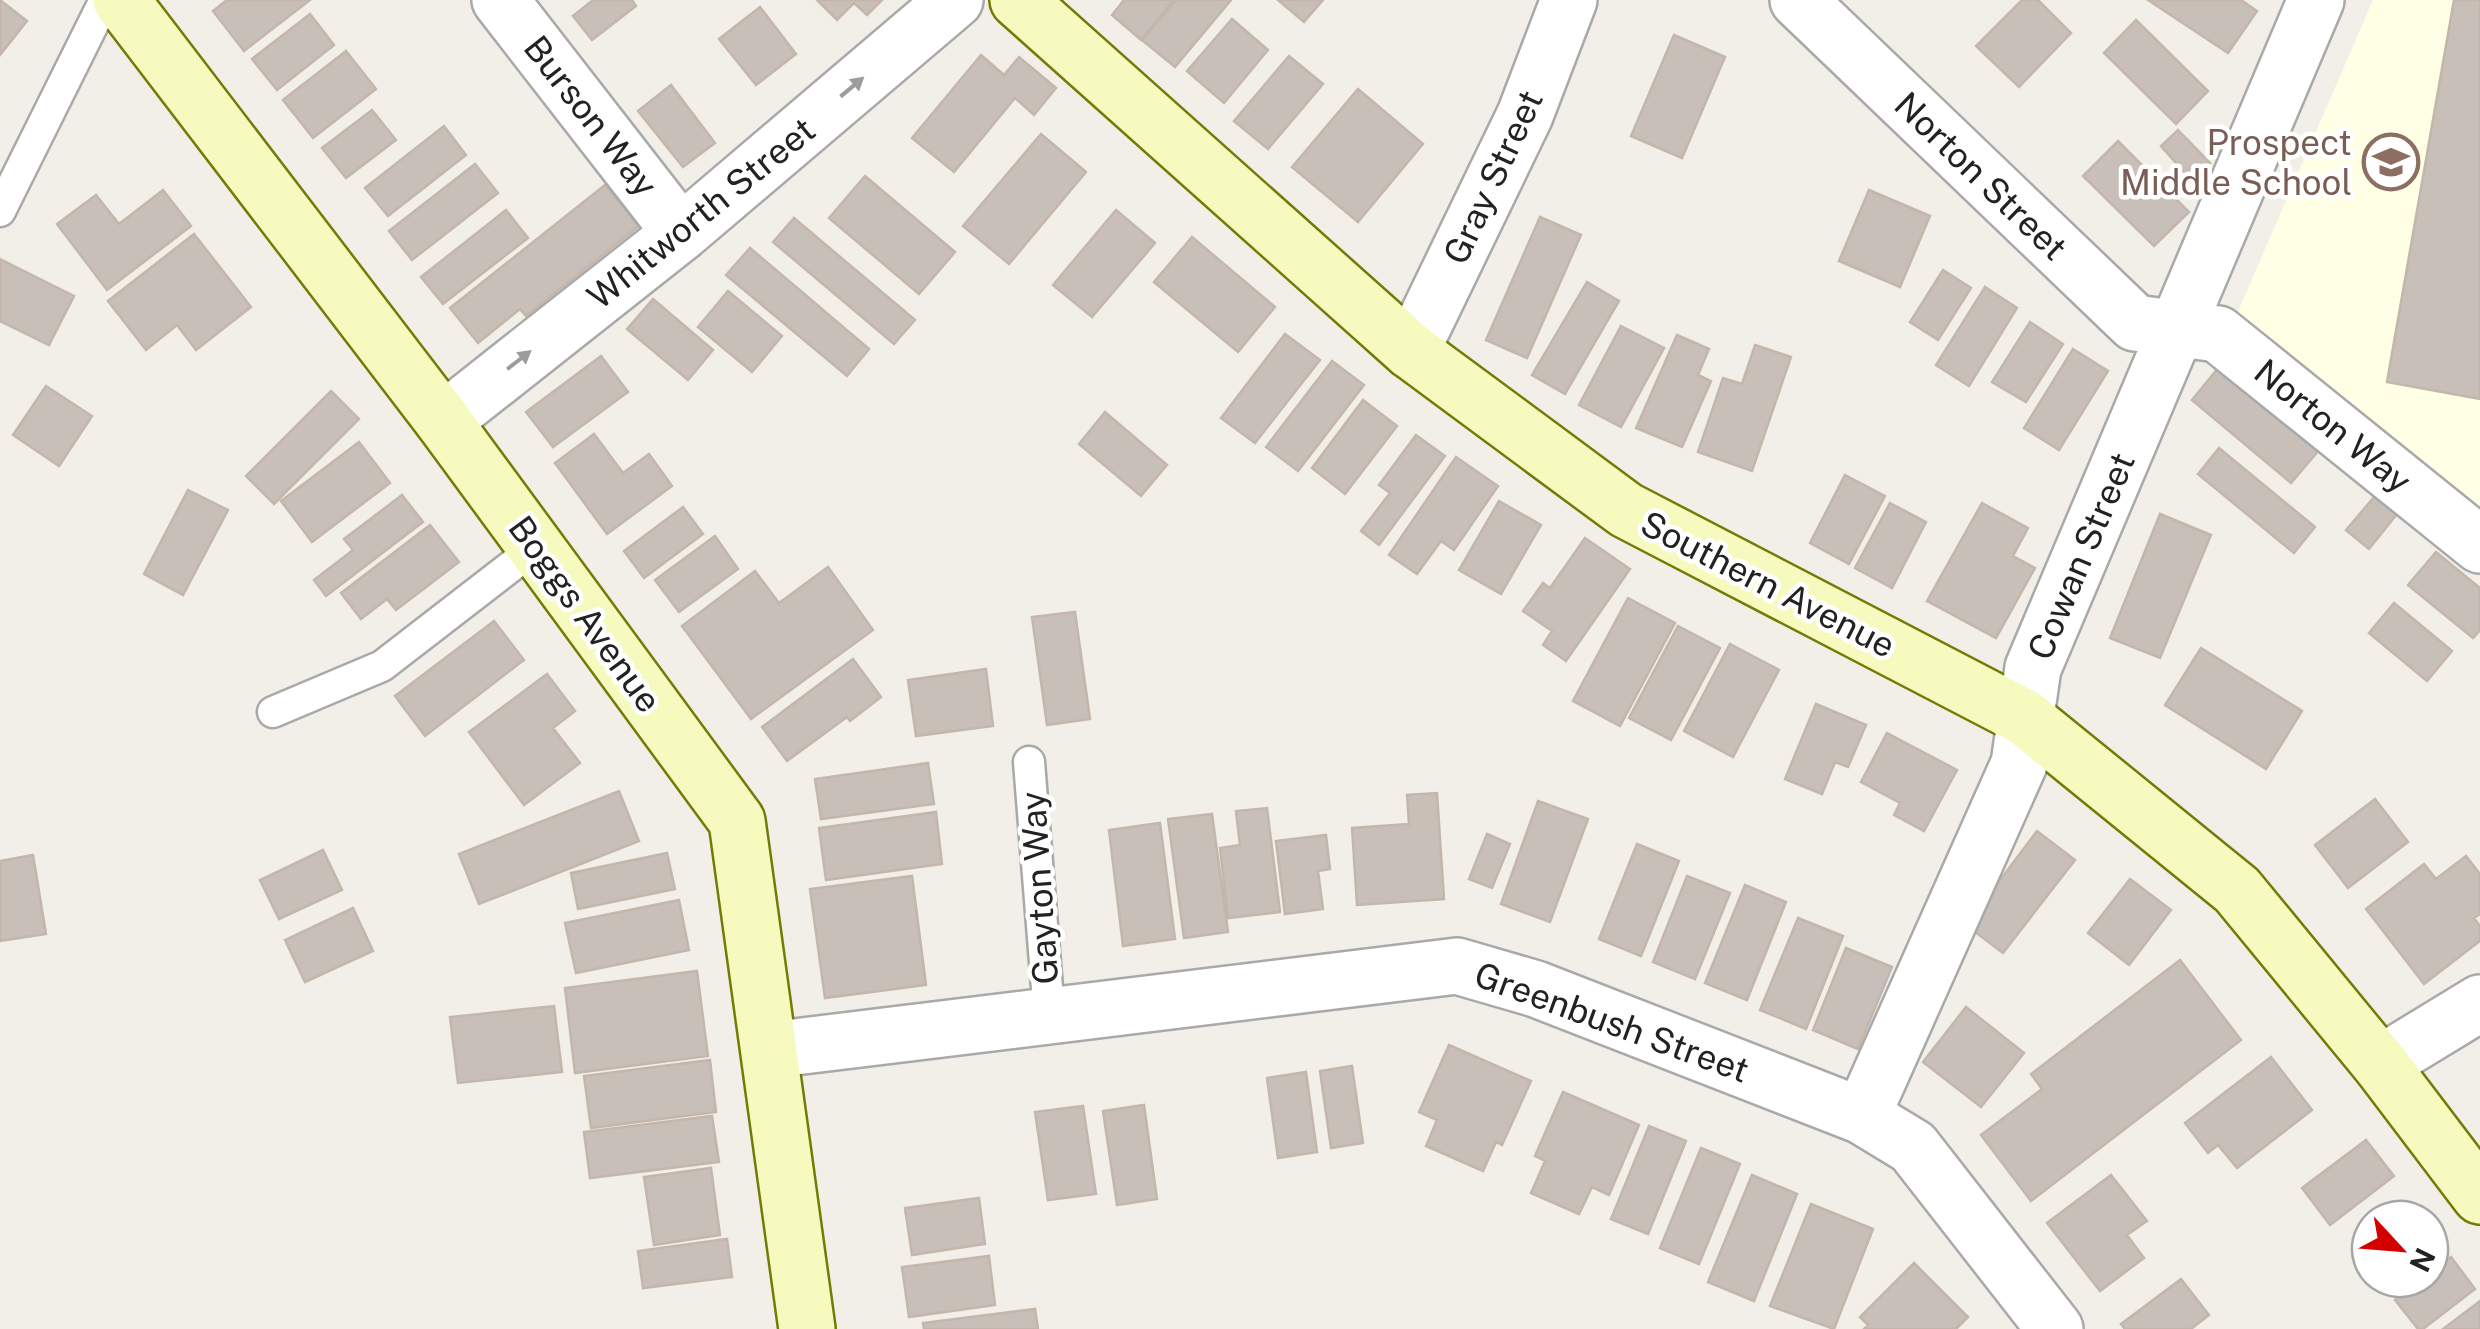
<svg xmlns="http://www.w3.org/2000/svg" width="2480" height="1329" font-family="'Public Sans',sans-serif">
<rect width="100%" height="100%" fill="#f2efe9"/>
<path fill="#ffffe5" d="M2373 0H2480V519L2233 323Z"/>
<path fill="#c7bfb8" stroke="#c4b6ab" stroke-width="2.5" d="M0 0 27 21 0 55Z
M227 0H310L244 51 213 11Z
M593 0H632L636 6 592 40 573 16Z
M817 0H882L867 15 854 3 837 20Z
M1124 0H1174L1141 40 1112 15Z
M1176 0H1231L1175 67 1142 40Z
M1278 0H1323L1304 22Z
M2022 0H2038L2071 33 2019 87 1976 46Z
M2148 0H2241L2257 11 2228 53Z
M2454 0H2480V399L2387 382Z
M760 7 796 54 756 85 719 39Z
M310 14 334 45 277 90 252 59Z
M1232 19 1268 50 1224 103 1187 71Z
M2136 20 2208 91 2176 124 2104 53Z
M1674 35 1725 57 1682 158 1631 136Z
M346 51 376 89 313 138 283 100Z
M981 55 1004 75 1019 57 1056 88 1034 115 1015 98 954 172 912 138Z
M1289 56 1323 84 1268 149 1234 121Z
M671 85 715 143 683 167 638 111Z
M1358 89 1423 144 1358 222 1292 167Z
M372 110 396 140 346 178 322 148Z
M444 126 466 155 388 216 365 188Z
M2178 130 2210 163 2191 180 2161 146Z
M1041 134 1086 172 1009 264 963 226Z
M2118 141 2189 212 2154 246 2083 176Z
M475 164 498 193 412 260 389 231Z
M865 176 955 252 919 294 829 218Z
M605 185 639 226 526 316 520 309 478 343 450 308Z
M163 190 191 226 107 290 57 224 96 195 119 224Z
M1869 190 1930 216 1900 287 1839 261Z
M506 210 528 238 443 304 421 277Z
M1116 210 1155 243 1092 317 1053 285Z
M1540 217 1581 235 1527 358 1486 340Z
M794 218 915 320 894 344 773 242Z
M194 234 251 307 196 350 177 325 146 350 108 301Z
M1192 237 1275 307 1238 352 1154 282Z
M750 248 869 349 847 376 726 275Z
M0 259 74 296 49 345 0 321Z
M1943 270 1971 288 1938 340 1910 322Z
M1587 282 1619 301 1565 394 1532 375Z
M1985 287 2017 308 1969 386 1936 365Z
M728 291 782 336 752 372 698 327Z
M653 299 713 350 688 380 627 329Z
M2030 322 2063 344 2026 402 1992 382Z
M1621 326 1664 348 1621 427 1579 405Z
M1285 334 1320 360 1255 443 1221 418Z
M1677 335 1709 349 1698 375 1711 381 1682 447 1636 428Z
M1755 345 1791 357 1752 471 1698 452 1723 378 1742 384Z
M2073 349 2108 371 2059 450 2024 428Z
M601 356 628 392 553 447 526 412Z
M1332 361 1364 385 1298 471 1266 447Z
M2219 367 2320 449 2291 483 2192 400Z
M46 386 92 416 59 466 13 435Z
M331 391 359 419 274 504 246 476Z
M1363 400 1397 426 1345 494 1312 468Z
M1105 412 1167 465 1141 496 1079 444Z
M594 434 623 473 649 454 672 486 607 534 555 463Z
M1416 435 1445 456 1379 545 1361 531 1390 493 1379 485Z
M359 442 390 483 312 542 281 501Z
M2219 448 2315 527 2294 553 2198 474Z
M1456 457 1498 486 1454 550 1441 541 1417 574 1389 555Z
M1845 475 1885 496 1849 564 1810 543Z
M188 490 228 510 183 595 144 574Z
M402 495 423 522 326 596 314 580 353 550 344 539Z
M2375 496 2397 514 2369 549 2346 530Z
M1499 501 1541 525 1501 594 1459 570Z
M1890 503 1926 522 1892 588 1855 568Z
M1982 503 2028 528 2013 556 2035 568 1996 638 1927 601Z
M683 507 703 534 644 578 624 551Z
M2160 514 2211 535 2160 658 2110 638Z
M430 525 459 562 396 610 387 599 361 619 341 593Z
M715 536 738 569 679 612 655 580Z
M1585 538 1630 569 1566 661 1543 645 1552 631 1523 611 1543 583 1550 588Z
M2436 552 2480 588V630L2473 638 2408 585Z
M828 567 873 630 751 719 682 626 755 571 779 603Z
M1628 598 1675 623 1620 726 1573 701Z
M2394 603 2452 651 2427 681 2369 633Z
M1075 612 1090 719 1047 725 1032 617Z
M494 621 524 660 425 736 395 696Z
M1678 626 1720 648 1671 740 1629 718Z
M1730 644 1779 670 1733 757 1684 731Z
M2201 648 2302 711 2266 769 2165 705Z
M853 659 881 697 850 721 847 717 787 761 762 727Z
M986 669 993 726 916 736 908 680Z
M547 674 575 711 553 728 580 763 524 805 469 732Z
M1816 704 1866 725 1848 767 1835 762 1822 794 1785 779Z
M1887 733 1957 770 1924 831 1894 815 1900 803 1861 782Z
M928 763 934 804 821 819 815 779Z
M619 791 639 841 479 904 459 854Z
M1437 793 1444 899 1357 905 1352 828 1409 824 1407 795Z
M2375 799 2408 842 2348 888 2315 845Z
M1538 801 1588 819 1550 922 1501 904Z
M1267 808 1280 912 1228 918 1220 848 1240 845 1236 811Z
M936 812 942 864 826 880 819 828Z
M1212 814 1228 932 1184 938 1168 819Z
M1160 823 1175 939 1123 946 1109 830Z
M2037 831 2075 860 2003 953 1966 925Z
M1487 834 1510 844 1492 888 1469 879Z
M1326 835 1330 869 1318 871 1323 909 1285 914 1276 841Z
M1637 844 1679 861 1641 956 1599 939Z
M323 850 342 890 279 919 260 880Z
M667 853 675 889 578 909 571 873Z
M33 855 46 934 0 941V861Z
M2466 856 2480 874V914L2474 918 2480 926V941L2424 984 2366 909 2424 864 2436 879Z
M912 876 926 985 825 998 810 889Z
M1687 876 1730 893 1695 979 1653 962Z
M2130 879 2171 910 2129 965 2088 933Z
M1745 885 1786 902 1747 1000 1705 983Z
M679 900 689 950 576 973 565 923Z
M353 908 373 951 305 982 285 940Z
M1798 918 1843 936 1806 1029 1760 1010Z
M1846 948 1892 967 1858 1049 1813 1030Z
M2180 960 2241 1040 2031 1201 1981 1135 2042 1089 2031 1074Z
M697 971 708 1056 575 1073 565 988Z
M554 1006 562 1072 458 1083 450 1017Z
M1966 1007 2024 1053 1981 1107 1923 1062Z
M1449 1045 1531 1081 1502 1145 1496 1142 1483 1171 1426 1146 1437 1120 1419 1112Z
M2271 1057 2312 1110 2237 1168 2218 1145 2208 1153 2185 1123Z
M710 1060 716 1112 591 1128 584 1076Z
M1352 1066 1363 1143 1331 1148 1320 1071Z
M1306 1072 1317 1152 1278 1158 1267 1078Z
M1563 1092 1639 1125 1609 1195 1592 1187 1579 1214 1531 1193 1545 1161 1535 1156Z
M1144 1105 1157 1199 1117 1205 1103 1111Z
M1083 1106 1096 1194 1048 1200 1035 1112Z
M712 1116 719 1162 590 1178 584 1132Z
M1649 1126 1686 1141 1648 1234 1611 1219Z
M2366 1140 2394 1176 2330 1225 2302 1188Z
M1701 1148 1740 1164 1699 1264 1660 1248Z
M711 1168 720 1235 654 1245 644 1177Z
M1752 1175 1797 1194 1754 1301 1708 1282Z
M2111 1175 2147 1221 2127 1235 2144 1258 2100 1291 2047 1223Z
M979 1198 985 1244 912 1255 905 1208Z
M1811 1204 1873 1229 1834 1329 1770 1306Z
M727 1239 732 1277 643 1288 638 1251Z
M989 1256 995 1305 909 1317 902 1267Z
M2451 1257 2475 1289 2423 1329H2418L2395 1300 2422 1279H2430V1273Z
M1914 1263 1968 1317 1956 1329H1864L1868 1325 1860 1317Z
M2181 1279 2209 1315 2191 1329H2125L2121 1324Z
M2480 1301V1329H2443Z
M1035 1309 1038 1329H924L923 1323Z"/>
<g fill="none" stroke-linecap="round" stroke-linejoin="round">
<g stroke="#a9a9a9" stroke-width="35">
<path id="lane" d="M0 211 105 0
M273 712 382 666 536 547
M1029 762 1049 1013"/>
</g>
<g stroke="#a9a9a9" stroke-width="60">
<path id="street" d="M500 0 681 233
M1798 0 2135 323 2218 334 2480 545
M1411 351 1525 115 1569 0
M443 421 681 233 955 0
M770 1050 1457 966 1536 989 1862 1116 1913 1147 2055 1329
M2380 1064 2480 1003
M1862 1116 2019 764 2033 668 2316 0"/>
</g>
<g stroke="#707d05" stroke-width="60">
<path id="secondary" d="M121 0 443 421 737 821 807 1329
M1018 0 1411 351 1626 510 2024 717 2237 890 2380 1064 2480 1196"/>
</g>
<use href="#lane" stroke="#fff" stroke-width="30"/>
<use href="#street" stroke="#fff" stroke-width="55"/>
<use href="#secondary" stroke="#f7fabf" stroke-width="55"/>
</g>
<defs><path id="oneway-solid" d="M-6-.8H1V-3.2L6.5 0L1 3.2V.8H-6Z" transform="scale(2.5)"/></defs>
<g fill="#9c9c9c">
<use href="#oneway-solid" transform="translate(852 87) rotate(-40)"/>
<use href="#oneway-solid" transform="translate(519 360) rotate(-38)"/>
</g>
<defs>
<g id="school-ring" transform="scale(2.875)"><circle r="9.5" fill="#fff" stroke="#8d6e63" stroke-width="1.5"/><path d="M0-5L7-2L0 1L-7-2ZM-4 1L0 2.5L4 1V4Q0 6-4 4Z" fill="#8d6e63"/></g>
</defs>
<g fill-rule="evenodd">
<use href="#school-ring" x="2391" y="162"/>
</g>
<g text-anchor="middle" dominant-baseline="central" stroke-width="9" stroke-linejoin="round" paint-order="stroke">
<g font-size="35" fill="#222" stroke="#fff">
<text transform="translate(591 116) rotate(52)">Burson Way</text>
<text transform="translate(1981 176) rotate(44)">Norton Street</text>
<text transform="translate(1493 177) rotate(-65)">Gray Street</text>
<text transform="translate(701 213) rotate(-39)">Whitworth Street</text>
<text transform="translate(2333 426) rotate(39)">Norton Way</text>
<text transform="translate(2081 556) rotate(-67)">Cowan Street</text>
<text transform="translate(1768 584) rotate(27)">Southern Avenue</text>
<text transform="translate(585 614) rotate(54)">Boggs Avenue</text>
<text transform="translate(1039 888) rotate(-94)">Gayton Way</text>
<text transform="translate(1612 1022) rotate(20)">Greenbush Street</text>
</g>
<g font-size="35" fill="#785e54" stroke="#fff" text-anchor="end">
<text x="2352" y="142">Prospect<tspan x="2352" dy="40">Middle School</tspan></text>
</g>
</g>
<g transform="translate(2400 1249) rotate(116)"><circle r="48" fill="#ffffff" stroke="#a7a7a7" stroke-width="2.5"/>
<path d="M0-8L18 38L0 25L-18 38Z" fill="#d40000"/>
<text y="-15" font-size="28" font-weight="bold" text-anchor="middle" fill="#222222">N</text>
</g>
</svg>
